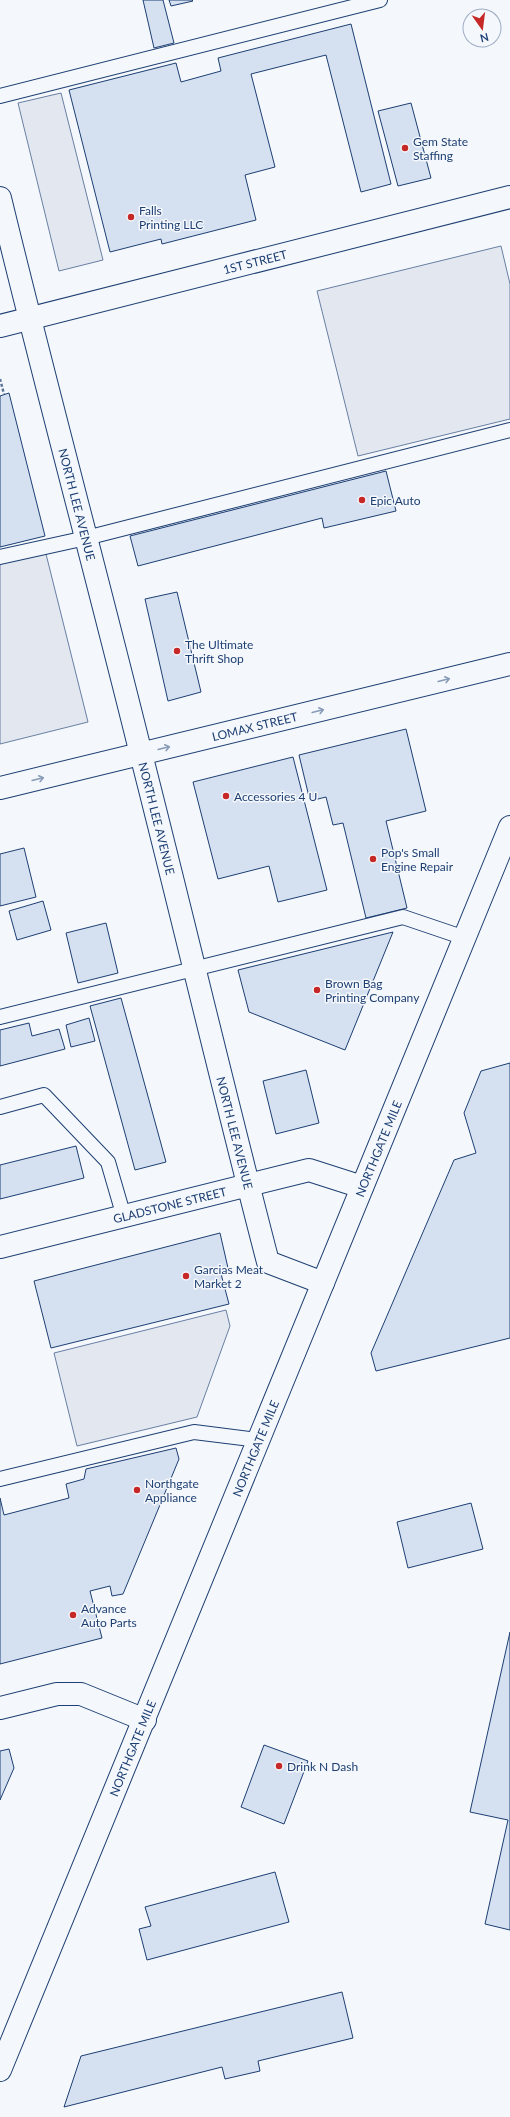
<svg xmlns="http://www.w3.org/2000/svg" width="510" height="2117" font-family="Lato,sans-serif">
<rect width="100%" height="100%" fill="#f4f7fb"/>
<path fill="#e3e8f0" stroke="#687fa3" d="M61 93 103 260 59 271 18 103Z
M501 246 510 284V419L358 456 317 291Z
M44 546 88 722 0 744V557Z
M226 1310 230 1326 197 1417 77 1446 54 1353Z"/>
<path fill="#d5e0f0" stroke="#1d3f73" d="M143 0H163L174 43 154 48Z
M169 0H192L193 1 171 6Z
M351 24 391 184 361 192 326 55 251 74 275 167 245 175 256 220 162 244 161 239 110 252 69 90 176 63 181 82 221 71 218 58Z
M411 103 431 178 398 186 378 111Z
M9 393 45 536 0 547V396Z
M386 471 396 511 324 528 322 518 138 566 130 536Z
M177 592 201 692 168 701 145 599Z
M406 729 426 811 386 821 407 908 366 918 343 823 333 825 326 797 310 801 299 755Z
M293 757 327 890 278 902 269 866 218 879 193 782Z
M24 848 36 897 0 906V854Z
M43 901 51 930 17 940 9 911Z
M106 923 118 973 78 983 66 933Z
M393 932 345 1050 249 1012 238 970Z
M121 998 166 1162 135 1170 90 1006Z
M89 1018 95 1041 71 1047 66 1025Z
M29 1023 32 1036 59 1029 65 1049 0 1066V1030Z
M510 1063V1338L376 1371 371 1353 454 1160 476 1153 464 1113 481 1071Z
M306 1070 319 1123 276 1134 263 1081Z
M76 1146 84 1178 0 1199V1165Z
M220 1233 228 1268 220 1270 229 1304 51 1348 34 1281Z
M176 1448 179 1459 123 1594 112 1596 110 1586 90 1591 102 1638 0 1664V1498L4 1515 69 1498 66 1484 84 1479 86 1469Z
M471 1503 483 1549 408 1568 397 1522Z
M510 1632V1930L485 1924 508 1820 470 1812Z
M264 1745 308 1761 284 1824 241 1807Z
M9 1749 14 1768 0 1800V1751Z
M275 1872 289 1922 147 1960 139 1929 151 1926 145 1907Z
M342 1992 353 2038 258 2061 260 2071 225 2079 222 2067 64 2107 81 2056Z"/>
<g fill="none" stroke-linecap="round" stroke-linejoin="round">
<g stroke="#1d3f73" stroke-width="16">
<path id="lane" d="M0 96 380 0
M0 557 86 538 510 430
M0 1017 403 917 465 938
M0 1107 44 1095 108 1162 124 1217
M0 1479 194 1432 258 1440"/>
</g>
<g stroke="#1d3f73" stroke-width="24">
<g id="street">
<path id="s1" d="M0 198C45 384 95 568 141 754 184 923 224 1093 268 1262L323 1283"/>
<path id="s2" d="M0 1247 309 1170 362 1187"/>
<path d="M0 1708 57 1694H81L145 1720"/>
</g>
</g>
<g stroke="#1d3f73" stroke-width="24">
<g id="secondary">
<path id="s3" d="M0 326 510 197"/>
<path id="s4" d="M0 788 510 664"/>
</g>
</g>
<g stroke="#1d3f73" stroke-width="24">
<g id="highway">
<path id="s5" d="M0 2070 510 827"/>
</g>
</g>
<path stroke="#5e769c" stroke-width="2.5" stroke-dasharray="3 2" stroke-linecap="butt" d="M0 379 4 394"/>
<use href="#lane" stroke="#f4f7fb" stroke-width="14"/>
<use href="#street" stroke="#f4f7fb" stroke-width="22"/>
<use href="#secondary" stroke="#f4f7fb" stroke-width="22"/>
<use href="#highway" stroke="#f4f7fb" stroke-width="22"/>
</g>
<defs><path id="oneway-shaft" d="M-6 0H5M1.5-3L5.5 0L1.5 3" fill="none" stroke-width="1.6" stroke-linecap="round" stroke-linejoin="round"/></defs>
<g stroke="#889bb7">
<use href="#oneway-shaft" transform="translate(444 680) rotate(-14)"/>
<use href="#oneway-shaft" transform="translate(318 711) rotate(-14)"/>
<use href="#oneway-shaft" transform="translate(164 748) rotate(-14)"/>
<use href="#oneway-shaft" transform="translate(38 779) rotate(-14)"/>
</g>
<g fill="#c62828" stroke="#f4f7fb" stroke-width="1.5">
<circle cx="405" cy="148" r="4"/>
<circle cx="131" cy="217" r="4"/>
<circle cx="362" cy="500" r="4"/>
<circle cx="177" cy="651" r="4"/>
<circle cx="226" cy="796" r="4"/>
<circle cx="373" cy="859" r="4"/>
<circle cx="317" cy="990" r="4"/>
<circle cx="186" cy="1276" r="4"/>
<circle cx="137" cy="1490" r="4"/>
<circle cx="73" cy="1615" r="4"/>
<circle cx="279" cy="1766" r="4"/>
</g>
<g text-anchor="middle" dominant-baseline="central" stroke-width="3" stroke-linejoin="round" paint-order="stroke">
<g font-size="12" fill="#1d3f73" stroke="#f4f7fb" text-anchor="start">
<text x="413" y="141">Gem State<tspan x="413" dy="14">Staffing</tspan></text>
<text x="139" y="210">Falls<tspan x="139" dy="14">Printing LLC</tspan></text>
<text x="370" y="500">Epic Auto</text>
<text x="185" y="644">The Ultimate<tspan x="185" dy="14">Thrift Shop</tspan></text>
<text x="234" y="796">Accessories 4 U</text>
<text x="381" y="852">Pop's Small<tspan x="381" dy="14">Engine Repair</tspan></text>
<text x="325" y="983">Brown Bag<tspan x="325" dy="14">Printing Company</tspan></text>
<text x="194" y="1269">Garcias Meat<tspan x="194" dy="14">Market 2</tspan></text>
<text x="145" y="1483">Northgate<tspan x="145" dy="14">Appliance</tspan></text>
<text x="81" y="1608">Advance<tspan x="81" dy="14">Auto Parts</tspan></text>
<text x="287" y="1766">Drink N Dash</text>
</g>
<g font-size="12" fill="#1d3f73" stroke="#f4f7fb">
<text stroke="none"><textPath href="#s3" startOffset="263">1ST STREET</textPath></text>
<text stroke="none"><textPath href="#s1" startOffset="316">NORTH LEE AVENUE</textPath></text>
<text stroke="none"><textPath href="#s4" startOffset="262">LOMAX STREET</textPath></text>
<text stroke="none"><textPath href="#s1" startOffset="640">NORTH LEE AVENUE</textPath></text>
<text stroke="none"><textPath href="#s1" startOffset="964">NORTH LEE AVENUE</textPath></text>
<text stroke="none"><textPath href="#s5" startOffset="996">NORTHGATE MILE</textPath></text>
<text stroke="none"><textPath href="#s2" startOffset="175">GLADSTONE STREET</textPath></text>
<text stroke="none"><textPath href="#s5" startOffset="672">NORTHGATE MILE</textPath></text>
<text stroke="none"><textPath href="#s5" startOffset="348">NORTHGATE MILE</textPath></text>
</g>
</g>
<g transform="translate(482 28) rotate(166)"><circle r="19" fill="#f4f7fb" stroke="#9eadc5"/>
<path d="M0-3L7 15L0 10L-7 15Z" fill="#c62828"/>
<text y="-6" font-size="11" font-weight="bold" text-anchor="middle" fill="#1d3f73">N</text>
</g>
</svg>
